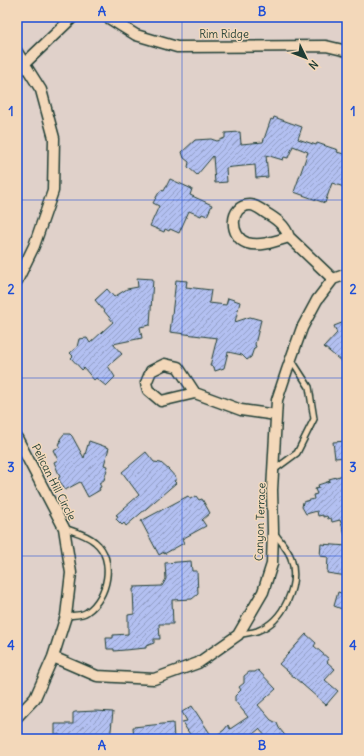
<svg xmlns="http://www.w3.org/2000/svg" width="364" height="756" font-family="Delius,sans-serif">
<defs>
<pattern id="building-hatch" width="6" height="6" patternUnits="userSpaceOnUse"><rect width="6" height="6" fill="#b3c0f1"/><path d="M-1 1l2-2M0 6l6-6M5 7l2-2" fill="none" stroke="#919dc4"/></pattern>
</defs>
<rect width="100%" height="100%" fill="#e0d1ca"/>
<filter id="ink" filterUnits="userSpaceOnUse"><feTurbulence type="fractalNoise" baseFrequency=".025" numOctaves="2"/><feDisplacementMap in="SourceGraphic" scale="8" xChannelSelector="R" yChannelSelector="G"/><feConvolveMatrix kernelMatrix="1 2 1 2 8 2 1 2 1" color-interpolation-filters="sRGB"/></filter>
<g filter="url(#ink)">
<path fill="url(#building-hatch)" stroke="#1f3d34" d="M274 117 302 127 298 139 316 145 317 143 338 150 337 152 347 155V188L332 183 325 203 294 192 308 152 293 146 288 158 284 157 283 160 266 155 268 177 256 178 255 165 233 167 226 168 227 182 215 183 213 156 197 175 188 167 189 162 184 158 182 152 195 140 211 139 217 141 225 138V133L240 132 241 144 263 142 271 119 273 120Z
M170 179 192 189 190 195 212 205 207 216 202 214 201 216 189 211 179 233 170 229 169 231 165 229 164 232 150 226 159 206 153 203 158 194 161 190 164 191Z
M137 278 153 279 150 325 140 327 142 338 113 344 122 354 108 366 115 377 106 386 96 378 94 380 84 368 82 370 71 358 73 356 70 353 77 347 79 339 87 338 90 343 113 322 95 300 107 289 114 297 127 289 138 287Z
M176 280 187 281 186 287 211 290 209 303 226 305 228 298 240 302 235 322 250 317 261 320 255 344 256 347 254 348 251 357 247 360 242 355 228 352 224 368 215 371 214 367 210 366 217 338 170 332Z
M347 321V366L324 347 337 333 334 326Z
M64 434H70L72 436 84 458 89 441 109 448 104 465 108 466 104 480 99 483 101 487 99 488 100 490 88 497 80 482 65 490 58 478 60 477 54 462 58 460 53 450 60 447 58 444 61 442 60 439Z
M347 441V457L335 458 333 442Z
M146 452 154 462 161 463 169 470 177 479 174 481 176 483 126 526 124 523 122 525 116 519 118 516 116 515 139 495 122 472Z
M347 474V535H345L340 520 332 522 331 518 328 519 327 516 323 517V515L318 516 317 511 306 514 302 507 303 502 314 499 313 495 317 494 315 489 319 488 318 485 330 481 329 479Z
M188 496 190 499 196 496 199 500 202 499 210 513 202 520 206 526 182 539 184 543 164 554V552L159 555 141 521Z
M321 544 347 546V576L327 573 328 557 320 556Z
M191 561 192 571H197L198 594 192 599 172 600 173 624H159L160 639H154V643L146 646V648L114 651V649H107L106 638H113V635L128 634V615L134 614 133 589H134V587L162 586 166 579 165 563Z
M338 592 347 595V611L334 606Z
M306 634 316 643 314 646 329 659 327 662 335 669 325 680 338 691 326 705 279 664Z
M258 670 276 689 258 705 271 720 277 723 279 728 288 739H268L259 729 247 739H193L182 722 187 721 182 712 192 706 213 738 224 730 228 725 230 729 248 717 235 701V696L241 690 239 687 244 683V676L249 672H255Z
M96 711 113 712 110 739H61L60 735H55V724H73V713L75 712Z
M173 723 174 739H134L133 727Z"/>
<g fill="none" stroke-linecap="round" stroke-linejoin="round">
<g stroke="#1f3d34" stroke-width="8">
<path id="service" d="M274 470 297 453 314 419 309 387 291 359
M64 528C75 532 86 534 95 542 116 559 108 598 87 612 82 616 72 615 66 616
M238 635C244 633 251 633 257 631 284 621 300 585 291 558 288 549 279 540 274 532"/>
</g>
<g stroke="#1f3d34" stroke-width="13">
<path id="minor" d="M107 17 136 35 177 47 326 46 347 51
M17 52 41 90 54 138 53 191 34 246 17 281
M25 63 73 17
M289 237C276 241 261 247 247 243 229 237 229 205 250 205 255 205 262 210 266 213 276 219 285 225 289 237L333 279
M195 393 178 367 165 364 151 371 146 383 148 390 161 401 195 393 241 410 276 415
M17 438 64 528 71 573 66 616 53 657 35 698 17 717
M53 657 97 676 154 679 198 663 238 635 263 592 272 564 273 531 272 490 277 400 287 370 302 328 317 300 333 279 347 274"/>
</g>
<use href="#service" stroke="#f3d8ba" stroke-width="5"/>
<use href="#minor" stroke="#f3d8ba" stroke-width="10"/>
</g>
</g>
<path fill="none" stroke="#1d4ed8" stroke-width="1" stroke-opacity="0.55" d="M182 17V739M17 200H347M17 378H347M17 556H347"/>
<g text-anchor="middle" dominant-baseline="central" stroke-width="3" stroke-linejoin="round" paint-order="stroke">
<g font-size="11" fill="#1f3d34" stroke="#f3d8ba">
<text x="224" y="34">Rim Ridge</text>
<text transform="translate(54 482) rotate(63)">Pelican Hill Circle</text>
<text transform="translate(260 522) rotate(-88)">Canyon Terrace</text>
</g>
</g>
<rect width="364" height="756" fill="none" stroke="#f3d8ba" stroke-width="44"/>
<g transform="translate(306 58) rotate(133)" stroke="#f3d8ba" stroke-width="3" paint-order="stroke">
<path d="M0-3L7 15L0 10L-7 15Z" fill="#1f3d34"/>
<text y="-6" font-size="11" font-weight="bold" text-anchor="middle" fill="#1f3d34">N</text>
</g>
<rect x="22" y="22" width="320" height="712" fill="none" stroke="#1d4ed8" stroke-width="1.5"/>
<g font-size="13" text-anchor="middle" font-weight="bold" fill="#1d4ed8">
<text x="102" y="16">A</text>
<text x="262" y="16">B</text>
<text x="11" y="116">1</text>
<text x="353" y="116">1</text>
<text x="11" y="294">2</text>
<text x="353" y="294">2</text>
<text x="11" y="472">3</text>
<text x="353" y="472">3</text>
<text x="11" y="650">4</text>
<text x="353" y="650">4</text>
<text x="102" y="750">A</text>
<text x="262" y="750">B</text>
</g>
</svg>
